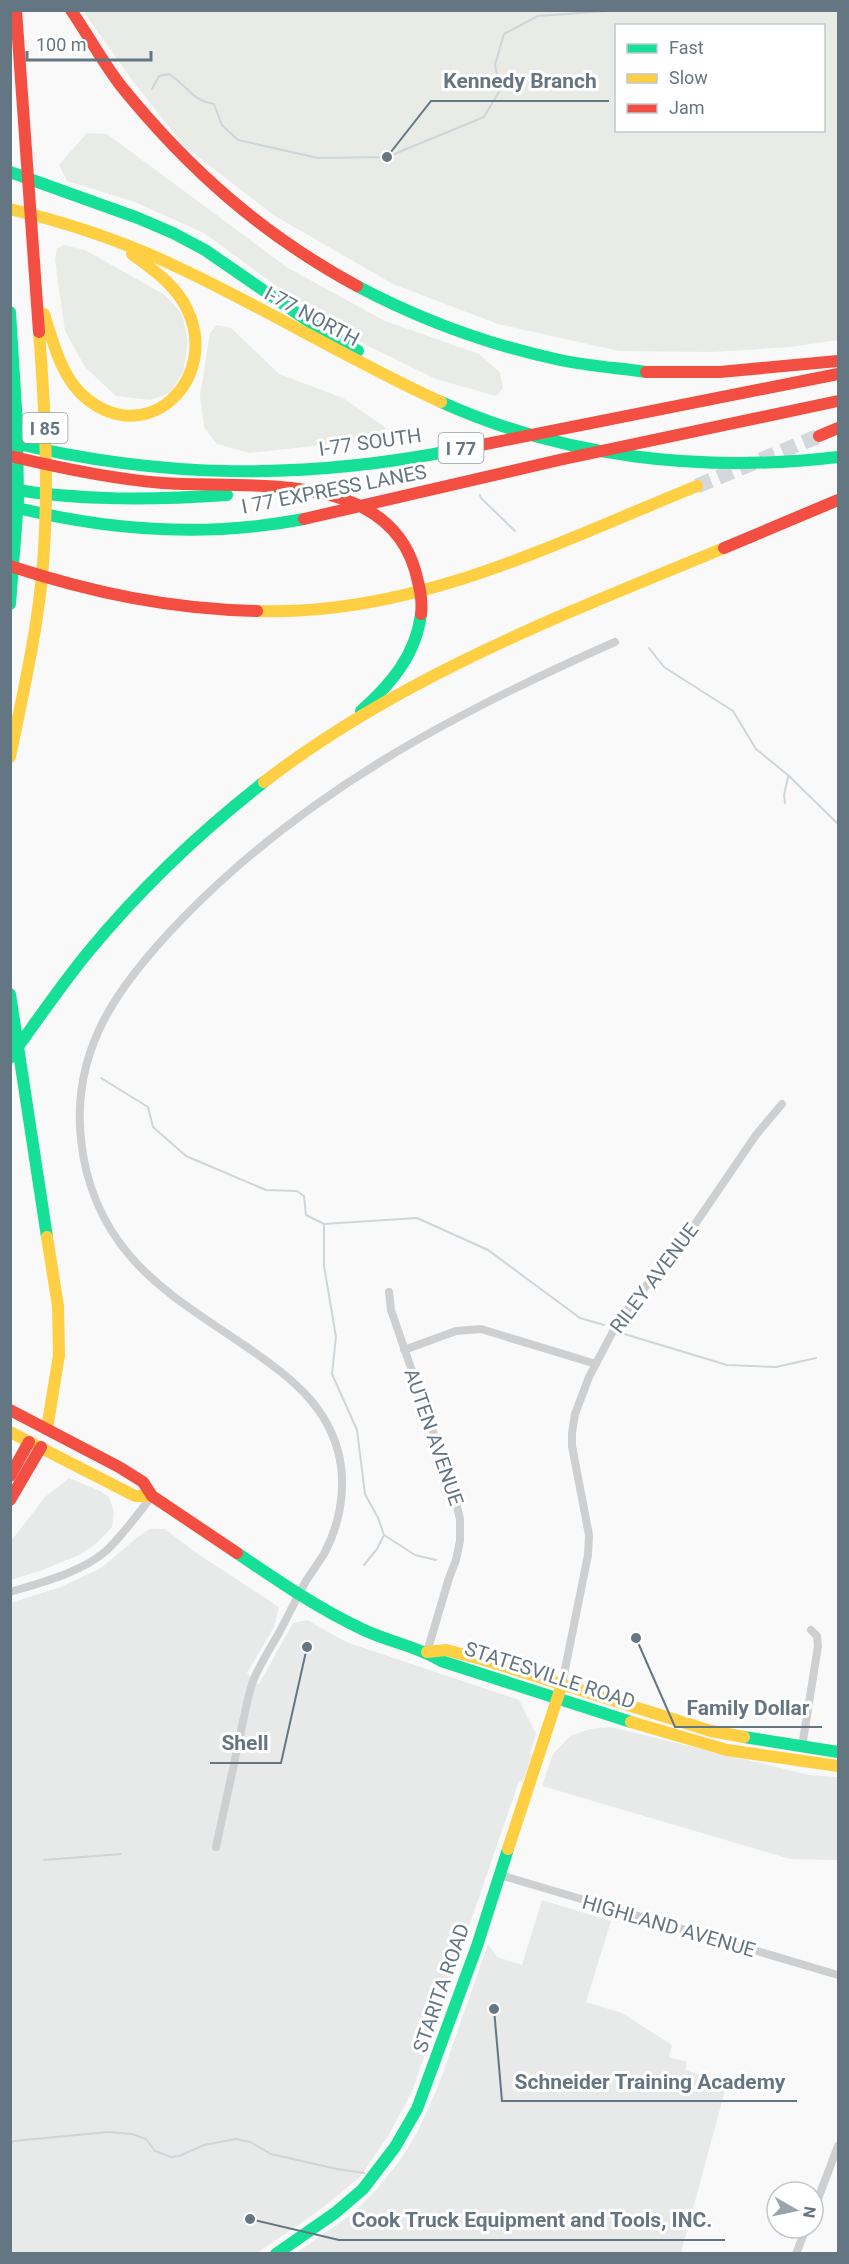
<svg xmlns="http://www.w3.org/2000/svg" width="849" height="2264" font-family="Roboto,sans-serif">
<rect width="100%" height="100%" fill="#f9f9f9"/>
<path fill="#e8e9e9" d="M69 1478 100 1491 109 1497 114 1512 112 1527 96 1544 77 1556 42 1570 11 1580V1541L45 1497Z
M150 1529H165L195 1552 279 1607 274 1627 247 1673 259 1684 293 1623 307 1620 346 1642 519 1700 536 1734 530 1754 532 1755 523 1782 519 1781 412 2092 388 2136 360 2177 317 2212 257 2253H11L10 1603 61 1587 101 1568 139 1536Z
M611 1727 809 1775 838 1777V1860L790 1859 542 1786 553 1754 570 1736 590 1729Z
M542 1900 611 1921 586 2002 622 2013 672 2045 669 2057 687 2062 685 2070 727 2083 681 2253H296L352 2214 378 2188 401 2159 418 2131 438 2087 488 1944 497 1957 522 1965Z"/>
<path fill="#e8ebe6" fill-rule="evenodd" d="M83 11H838V340L789 347 713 352 619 351 498 324 393 284 275 216 184 146 132 80ZM616 26H824V130H616Z
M87 133 107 134 288 268 385 321 479 354 500 372 503 388 496 396 436 379 364 344 290 296 204 233 135 202 67 181 59 165Z
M63 245 85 250 165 295 182 314 188 341 183 372 170 393 150 400 116 396 85 367 65 331 55 260 57 249Z
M217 325 231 328 279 374 343 398 386 428 384 436 377 439 249 453 217 444 204 427 200 396 210 333Z"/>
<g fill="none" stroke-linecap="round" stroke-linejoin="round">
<path stroke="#ced6d9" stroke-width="2" d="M152 89 159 76 169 74C187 85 192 101 214 104L222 125 238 140 318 158 387 157 484 117 500 90 495 65 504 34 538 16 620 10
M480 495 481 498 515 531
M649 648 664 667 733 711 756 749 789 776 838 824
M785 803 784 795 788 777
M101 1078 148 1107 153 1127 186 1156 266 1190 297 1191 304 1196 306 1215 324 1224 417 1218 488 1250 580 1318 604 1325
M324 1224V1266L336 1337 332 1374 357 1430 365 1494 378 1518 384 1535 415 1555 436 1560
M621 1333 727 1365 776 1367 816 1358
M364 1565 377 1549 384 1535
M44 1860 121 1854
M10 2144 14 2141 108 2132 132 2134 146 2139 155 2151 171 2157 179 2156 204 2145 236 2139 250 2142 271 2154 337 2169 364 2173"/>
<path stroke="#d4d8dc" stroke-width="15" stroke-dasharray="15 8" stroke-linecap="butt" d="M697 486 819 436"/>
<path stroke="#cecfd0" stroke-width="8" d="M389 1292 391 1310 452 1487 460 1519V1541L456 1560 449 1578 427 1652
M404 1350 456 1331 481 1329 596 1364
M10 1592C43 1582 80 1573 106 1551 123 1535 137 1515 152 1496
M562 1684 588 1555 589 1535 572 1446V1433L575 1414 589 1377 619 1320 691 1230 756 1135 782 1104
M802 1747 818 1646 817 1636 811 1630
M216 1847C224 1810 232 1773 240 1736 244 1718 247 1698 253 1681 260 1664 271 1647 280 1631 289 1614 297 1597 306 1581 312 1572 318 1563 324 1554 339 1526 346 1491 340 1460 329 1402 283 1372 238 1341 200 1315 160 1291 130 1256 102 1223 85 1182 81 1139 71 1047 121 982 182 919 305 792 454 713 615 642
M500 1875 838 1975
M813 2212 838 2146
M796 2254 806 2228"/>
<path stroke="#16e098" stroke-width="12" d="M10 172 138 218 173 233 205 250 308 321 358 351
M357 286C421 320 489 345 560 360 588 366 618 368 646 372
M10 312 17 424 18 501 10 604
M441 402C565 458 703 473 838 457
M10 442C162 479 302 480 456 450
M10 489C82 501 154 500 227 495
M10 506C107 531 205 538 304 519
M361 711C391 684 416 655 421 614
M10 994 47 1237
M10 1058C36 1022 61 985 89 951 141 888 200 832 264 782
M237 1553C278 1581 319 1609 364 1630 389 1642 417 1646 441 1661L631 1722
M744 1737 838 1752
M276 2254 335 2213 363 2189 395 2147 417 2109 477 1946 508 1849"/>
<path stroke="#ffcf43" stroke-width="12" d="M10 209C56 220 101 234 144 252 246 296 340 356 441 402
M44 314C53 342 62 380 87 399 150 449 220 377 187 309 176 285 152 269 132 254
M257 611C413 617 556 543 697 486
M10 757C23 693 38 629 43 564 49 487 45 409 39 332
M264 782C400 676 567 613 724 548
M47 1429 59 1355 58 1306 47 1237
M10 1432 135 1496H152
M427 1652 446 1650 481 1659 711 1731 744 1737
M631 1722 727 1750 838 1766
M508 1849 562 1684"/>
<path stroke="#f24e42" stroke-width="12" d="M16 10 39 332
M71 10C88 35 103 63 121 86 189 170 263 235 357 286
M646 372H720L838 361
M819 436 838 428
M456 450 838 374
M10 456C60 468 111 479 163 483 245 489 385 468 415 570 419 585 423 599 421 614
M304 519 559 460 838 401
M724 548 838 500
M10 566C93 593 170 609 257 611
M10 1410 119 1467 143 1482 152 1496 237 1553
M10 1476 29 1442
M10 1500 41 1447"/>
</g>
<g text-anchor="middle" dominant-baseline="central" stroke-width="6" stroke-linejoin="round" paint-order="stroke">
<g fill="#fff" stroke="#939fa8" stroke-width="1.5">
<rect x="22.5" y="413" width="45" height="30" rx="4.5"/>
<rect x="438.5" y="433" width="45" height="30" rx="4.5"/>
</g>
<g font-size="18" font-weight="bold" fill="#657683">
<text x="45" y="428">I 85</text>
<text x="461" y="448">I 77</text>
</g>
<g font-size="20" fill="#657683" stroke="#fff">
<text transform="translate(312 316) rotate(28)">I-77 NORTH</text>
<text transform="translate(370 442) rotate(-8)">I-77 SOUTH</text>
<text transform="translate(334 489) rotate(-11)">I 77 EXPRESS LANES</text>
<text transform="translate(654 1278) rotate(-53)">RILEY AVENUE</text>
<text transform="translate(434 1437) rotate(71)">AUTEN AVENUE</text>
<text transform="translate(550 1675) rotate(18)">STATESVILLE ROAD</text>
<text transform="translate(669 1926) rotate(16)">HIGHLAND AVENUE</text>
<text transform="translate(441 1988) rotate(-71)">STARITA ROAD</text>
</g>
</g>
<path fill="none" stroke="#657683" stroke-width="2" d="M387 157L431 101H609M636 1638L675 1727H822M307 1647L281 1763H210M494 2009L502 2101H797M250 2219L339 2240H725"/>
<g fill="#657683" stroke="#fff" stroke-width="2">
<circle cx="387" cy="157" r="6"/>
<circle cx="636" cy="1638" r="6"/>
<circle cx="307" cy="1647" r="6"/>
<circle cx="494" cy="2009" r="6"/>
<circle cx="250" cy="2219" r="6"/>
</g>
<g font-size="21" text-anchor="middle" font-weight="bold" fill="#657683" stroke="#fff" stroke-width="6" stroke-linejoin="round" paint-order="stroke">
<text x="520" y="88">Kennedy Branch</text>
<text x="748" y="1715">Family Dollar</text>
<text x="245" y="1750">Shell</text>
<text x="650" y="2089">Schneider Training Academy</text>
<text x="532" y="2227">Cook Truck Equipment and Tools, INC.</text>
</g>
<rect width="849" height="2264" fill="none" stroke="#657683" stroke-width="24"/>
<rect x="615" y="24" width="210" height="108" fill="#ffffff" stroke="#c1c8cd" stroke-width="1.5"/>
<rect x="627" y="44" width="30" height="9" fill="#16e098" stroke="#c1c8cd" stroke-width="1.5"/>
<text x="669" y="54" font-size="18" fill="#657683">Fast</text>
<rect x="627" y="74" width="30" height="9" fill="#ffcf43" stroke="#c1c8cd" stroke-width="1.5"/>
<text x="669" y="84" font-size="18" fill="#657683">Slow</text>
<rect x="627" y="104" width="30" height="9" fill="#f24e42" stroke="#c1c8cd" stroke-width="1.5"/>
<text x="669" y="114" font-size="18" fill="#657683">Jam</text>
<g transform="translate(795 2210) rotate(99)"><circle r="28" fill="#ffffff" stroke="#c1c8cd" stroke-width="1.5"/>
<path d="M0-4.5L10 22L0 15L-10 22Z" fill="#99a4ac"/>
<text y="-9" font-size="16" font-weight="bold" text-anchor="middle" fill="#657683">N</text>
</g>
<path d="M27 51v9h124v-9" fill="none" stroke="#657683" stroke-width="3"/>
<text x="36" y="51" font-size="18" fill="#657683" stroke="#ffffff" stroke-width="4.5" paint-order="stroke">100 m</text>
</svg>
